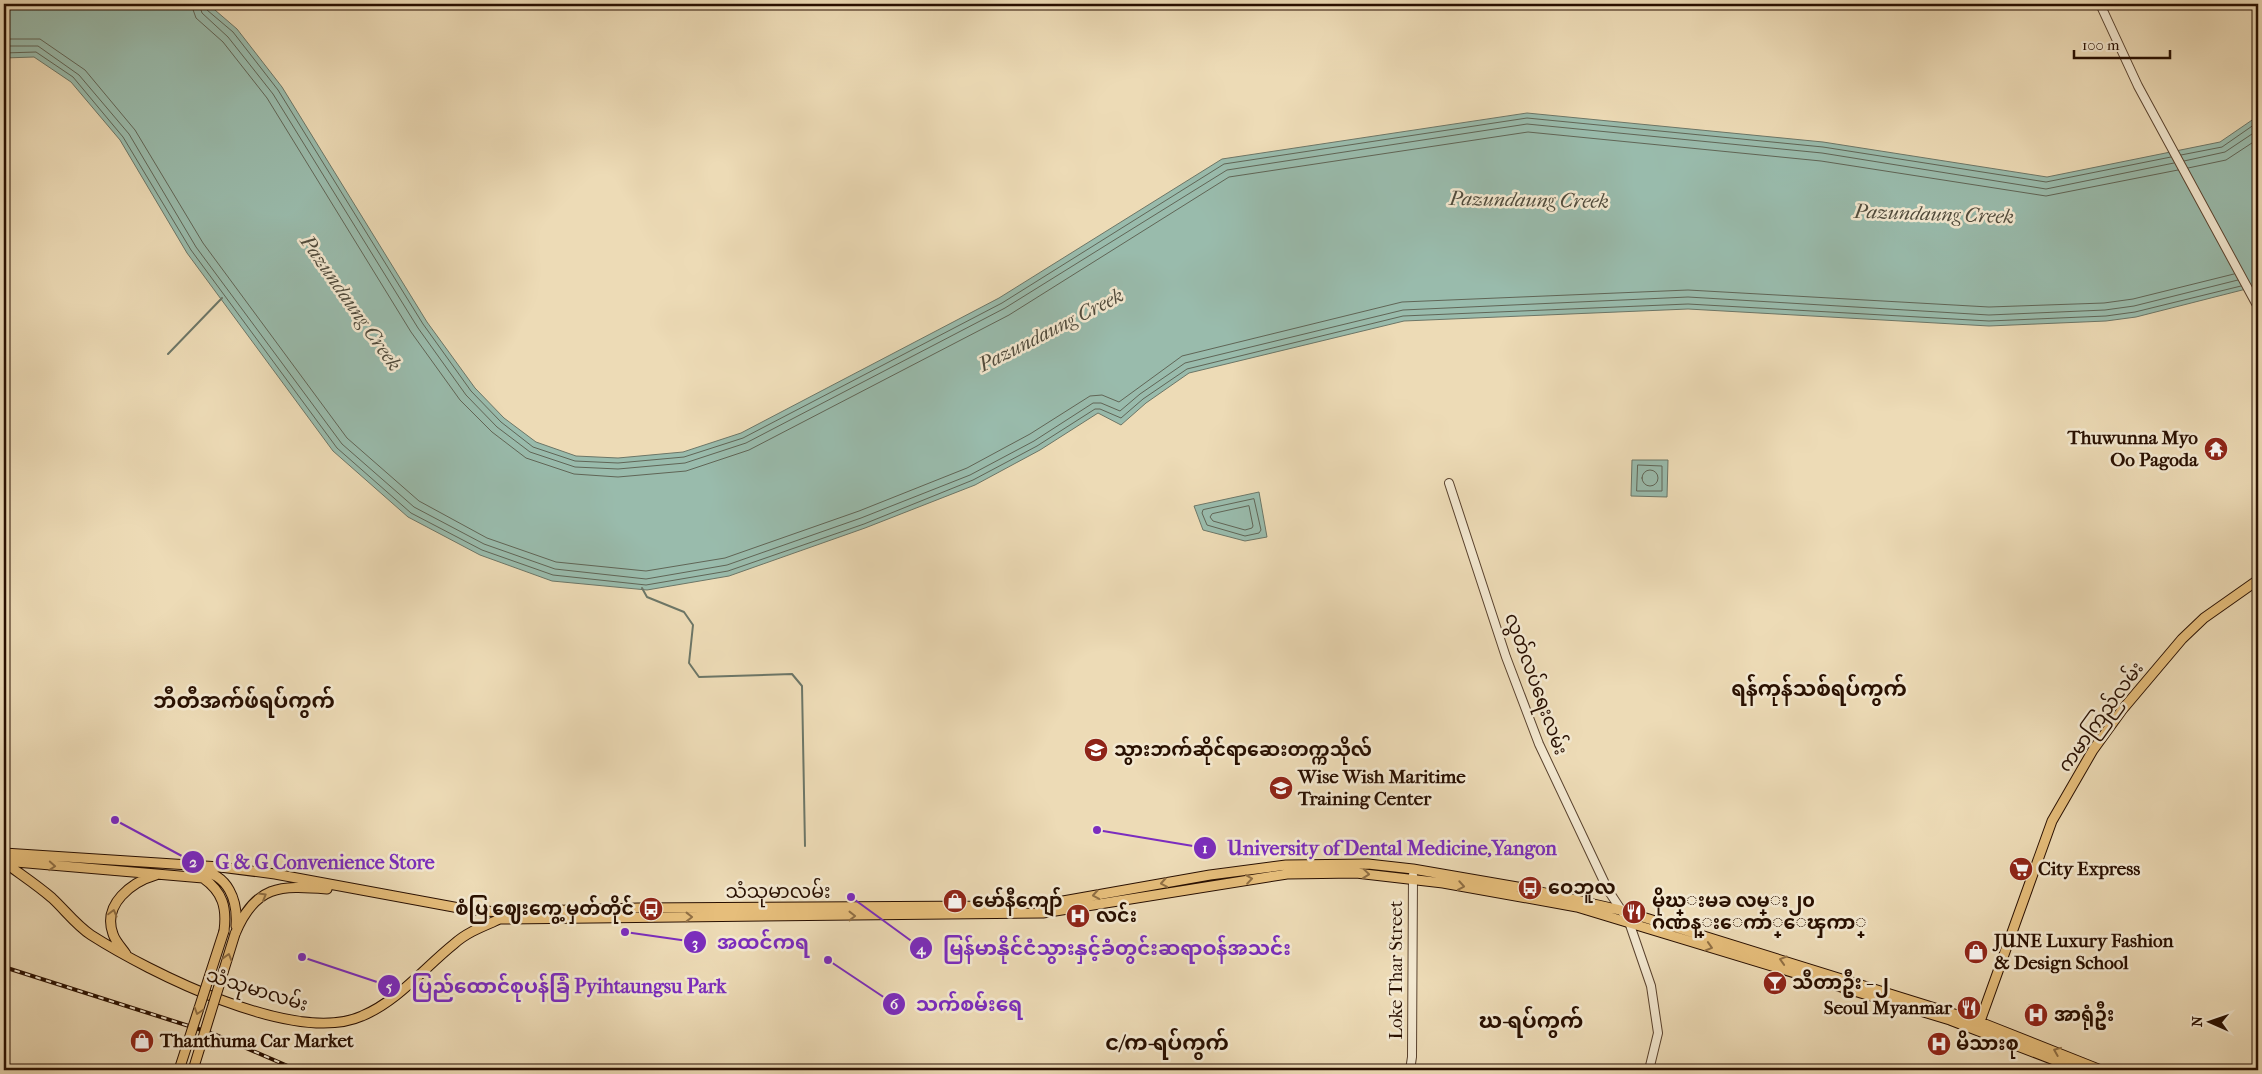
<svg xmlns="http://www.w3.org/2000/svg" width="2262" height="1074" font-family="'IM FELL French Canon','Noto Sans Myanmar',serif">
<rect width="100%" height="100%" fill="#eddbb6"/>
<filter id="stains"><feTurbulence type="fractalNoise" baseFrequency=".004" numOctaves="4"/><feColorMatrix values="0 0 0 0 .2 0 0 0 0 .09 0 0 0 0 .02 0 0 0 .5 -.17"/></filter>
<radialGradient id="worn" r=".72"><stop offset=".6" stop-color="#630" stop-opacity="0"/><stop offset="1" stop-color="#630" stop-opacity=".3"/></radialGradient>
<path fill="#99bbac" stroke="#6c7667" d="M4 4H208L237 29 282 87 427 322 475 388 504 418 536 442 576 456 618 458 683 452 741 433 999 298 1222 159 1527 113 1823 142 2047 177 2220 142 2258 116V286L2136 317 2106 321 1989 326 1688 309 1404 321 1189 373 1146 403 1121 425 1098 413 1040 450 975 485 865 528 729 576 647 590 552 581 480 555 408 517 333 451 187 253 120 140 71 82 34 57 4 58Z
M1632 460H1668L1667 497 1631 496Z
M1259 492 1267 537 1245 541 1203 530 1194 506Z"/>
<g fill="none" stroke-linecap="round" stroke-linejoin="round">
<path stroke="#606556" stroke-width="1" d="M191 4 196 18 223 42 267 98 411 332 460 400 492 432 526 458 574 474 618 477 686 471 749 450 1009 315 1229 177 1528 132 1821 161 2046 196 2178 170
M199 4 202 13 228 37 273 94 418 328 466 395 497 427 530 452 575 467 618 469 685 463 746 443 1005 308 1227 170 1527 124 1822 153 2046 189 2174 163
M205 4 207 10 233 32 278 90 423 324 471 391 501 422 533 447 575 461 618 463 684 457 743 438 1002 303 1224 164 1527 118 1823 147 2046 182 2171 157
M4 39H40L85 70 135 130 203 243 347 438 419 501 487 538 556 562 646 571 725 558 859 511 967 468 1030 434 1090 396 1102 395 1119 402 1182 356 1402 302 1688 290 1989 307 2104 303 2133 299 2234 274
M4 46H38L79 75 129 134 196 247 342 444 414 507 484 544 555 569 646 579 727 565 861 518 970 475 1034 441 1093 403H1101L1120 411 1140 394 1185 363 1403 310 1688 297 1989 315 2105 310 2134 306 2238 280
M4 53 36 52 73 77 123 137 191 250 337 448 411 513 482 550 553 575 646 585 728 571 864 524 973 480 1037 446 1095 409H1100L1121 418 1143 399 1187 369 1403 316 1688 304 1989 321 2106 316 2135 312 2241 286
M2181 155 2222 147 2258 122
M2184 161 2225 152 2258 130
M2188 168 2226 160 2258 139
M1638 465 1662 466V491H1637Z
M1642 478a8 8 0 1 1 16 0a8 8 0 1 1-16 0Z
M1254 499 1261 530 1259 533 1245 536 1207 525 1202 513 1203 510Z
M1249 506 1253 526 1252 528 1245 530 1213 521 1210 517 1212 514Z"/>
<path stroke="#6c7667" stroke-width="2" d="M168 354 222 298
M642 588 647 597 684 612 693 625 689 663 699 677 792 674 802 686 805 846"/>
<g stroke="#59422e" stroke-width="10">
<path id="minor" d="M2100 4 2138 86 2258 307
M1449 483 1506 657 1539 744 1608 890 1629 922 1651 986 1658 1033 1649 1070
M1410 1070 1412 1057 1413 875"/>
</g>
<g stroke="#280f00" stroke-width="11">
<path id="major" d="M4 853 220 867 275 874 470 910 500 912 638 908 988 906 1063 901 1210 875 1286 865 1368 864 1413 869 1523 888 1620 910 1980 1022 2101 1070
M4 861 203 878C223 892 227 908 224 931
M4 862C20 874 37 885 52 898 65 910 76 925 91 935 149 972 295 1046 362 1016 398 1001 424 968 454 944 467 932 484 926 500 919L1043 913 1287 874 1356 873 1443 883 1577 907 1950 1020 2080 1070
M200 871C228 874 238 900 236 926
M235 934C255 885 280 885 327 889
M126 954C122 948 115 941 113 934 102 904 132 882 156 875
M1978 1027 2052 821 2093 750 2122 710 2182 639 2204 618 2258 580"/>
</g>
<use href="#minor" stroke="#f3e8d0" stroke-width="8"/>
<use href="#major" stroke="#e6be7b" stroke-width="9"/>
<g stroke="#280f00" stroke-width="4">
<path id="rail" d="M4 967 214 1034 297 1070"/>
</g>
<use href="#rail" stroke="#f3e8d0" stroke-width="2" stroke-dasharray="5.5" stroke-linecap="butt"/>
<g stroke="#280f00" stroke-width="11" stroke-linecap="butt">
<path id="major-bridge" d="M179 1070 224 931
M193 1070 235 934"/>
</g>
<use href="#major-bridge" stroke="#e6be7b" stroke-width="9"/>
</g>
<defs><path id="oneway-chevron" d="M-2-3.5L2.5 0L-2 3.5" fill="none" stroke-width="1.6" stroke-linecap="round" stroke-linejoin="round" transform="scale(1.25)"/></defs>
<g stroke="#906f44">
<use href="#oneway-chevron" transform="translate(52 866) rotate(4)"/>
<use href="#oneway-chevron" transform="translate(1366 874) rotate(6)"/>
<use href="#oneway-chevron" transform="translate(1249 879) rotate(-8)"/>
<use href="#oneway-chevron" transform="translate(1164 883) rotate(170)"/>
<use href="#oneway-chevron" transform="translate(1461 886) rotate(10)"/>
<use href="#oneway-chevron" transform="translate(1096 895) rotate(170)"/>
<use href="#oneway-chevron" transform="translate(263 896) rotate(-30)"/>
<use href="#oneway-chevron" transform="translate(113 913) rotate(-75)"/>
<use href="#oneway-chevron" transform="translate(852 916)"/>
<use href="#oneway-chevron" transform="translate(689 917)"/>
<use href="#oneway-chevron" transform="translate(1709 947) rotate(17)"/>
<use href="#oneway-chevron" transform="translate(228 957) rotate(-73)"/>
<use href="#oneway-chevron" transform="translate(1783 960) rotate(-163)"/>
<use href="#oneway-chevron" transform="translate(198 1011) rotate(108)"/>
<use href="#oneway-chevron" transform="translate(2057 1051) rotate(-158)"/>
</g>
<defs>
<g id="temple-disc" transform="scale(1.25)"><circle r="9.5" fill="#8f2418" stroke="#f3e8d0"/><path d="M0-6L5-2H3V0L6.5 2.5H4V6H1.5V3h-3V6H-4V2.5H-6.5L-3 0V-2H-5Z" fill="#fff"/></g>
<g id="university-disc" transform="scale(1.25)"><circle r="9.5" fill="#8f2418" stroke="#f3e8d0"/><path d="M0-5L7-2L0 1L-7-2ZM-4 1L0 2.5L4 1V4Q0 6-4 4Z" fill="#fff"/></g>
<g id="school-disc" transform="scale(1.25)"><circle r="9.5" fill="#8f2418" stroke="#f3e8d0"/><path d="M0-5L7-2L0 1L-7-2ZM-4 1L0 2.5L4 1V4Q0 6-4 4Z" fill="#fff"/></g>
<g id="supermarket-disc" transform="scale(1.25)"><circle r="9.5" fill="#8f2418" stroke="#f3e8d0"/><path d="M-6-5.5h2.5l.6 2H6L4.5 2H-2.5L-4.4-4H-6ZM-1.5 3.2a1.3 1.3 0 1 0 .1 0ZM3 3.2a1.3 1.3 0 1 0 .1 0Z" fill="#fff"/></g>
<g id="bus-disc" transform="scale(1.25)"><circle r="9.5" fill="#8f2418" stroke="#f3e8d0"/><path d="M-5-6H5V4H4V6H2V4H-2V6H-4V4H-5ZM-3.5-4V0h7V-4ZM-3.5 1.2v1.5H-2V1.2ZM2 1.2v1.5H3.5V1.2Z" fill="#fff"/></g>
<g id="shop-disc" transform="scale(1.25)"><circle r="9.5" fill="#8f2418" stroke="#f3e8d0"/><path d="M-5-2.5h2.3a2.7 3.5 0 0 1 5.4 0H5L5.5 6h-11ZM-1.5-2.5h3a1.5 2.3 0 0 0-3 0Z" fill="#fff"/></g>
<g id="restaurant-disc" transform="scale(1.25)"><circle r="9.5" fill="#8f2418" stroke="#f3e8d0"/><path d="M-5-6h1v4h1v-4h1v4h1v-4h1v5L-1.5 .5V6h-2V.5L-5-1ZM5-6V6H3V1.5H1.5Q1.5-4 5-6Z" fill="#fff"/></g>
<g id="hospital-disc" transform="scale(1.25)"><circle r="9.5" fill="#8f2418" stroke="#f3e8d0"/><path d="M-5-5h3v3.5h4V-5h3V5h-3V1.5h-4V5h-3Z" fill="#fff"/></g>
<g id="bar-disc" transform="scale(1.25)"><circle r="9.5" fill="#8f2418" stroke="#f3e8d0"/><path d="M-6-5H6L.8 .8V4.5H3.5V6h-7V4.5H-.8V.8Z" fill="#fff"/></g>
</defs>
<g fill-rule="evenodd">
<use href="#temple-disc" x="2216" y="449"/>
<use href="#university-disc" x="1096" y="750"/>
<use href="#school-disc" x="1281" y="788"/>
<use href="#supermarket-disc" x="2021" y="869"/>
<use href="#bus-disc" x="1530" y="888"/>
<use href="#shop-disc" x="955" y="901"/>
<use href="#bus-disc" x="651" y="909"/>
<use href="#restaurant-disc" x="1634" y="912"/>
<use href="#hospital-disc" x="1078" y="916"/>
<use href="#shop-disc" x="1976" y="952"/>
<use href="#bar-disc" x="1775" y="983"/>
<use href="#restaurant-disc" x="1969" y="1008"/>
<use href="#hospital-disc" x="2036" y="1015"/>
<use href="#shop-disc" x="142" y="1041"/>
<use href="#hospital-disc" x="1939" y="1044"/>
</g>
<g text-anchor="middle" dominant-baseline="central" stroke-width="5" stroke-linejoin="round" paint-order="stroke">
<g font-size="19" font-weight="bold" fill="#280f00" stroke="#f3e8d0" text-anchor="start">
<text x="2198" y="438" text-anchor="end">Thuwunna Myo<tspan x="2198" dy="22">Oo Pagoda</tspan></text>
<text x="1114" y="750">သွားဘက်‌ဆိုင်ရာဆေးတက္ကသိုလ်</text>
<text x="1298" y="777">Wise Wish Maritime<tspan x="1298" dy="22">Training Center</tspan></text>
<text x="2038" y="869">City Express</text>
<text x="1548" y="888">ဝေဘူလ</text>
<text x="972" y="901">မော်နီကျော်</text>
<text x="1652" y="901">မိုဃ္းမခ လမ္း၂၀<tspan x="1652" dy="22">ဂဏန္းေကာ္ေၾကာ္</tspan></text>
<text x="634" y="909" text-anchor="end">စံပြ ဈေးကွေ့ မှတ်တိုင်</text>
<text x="1096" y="916">လင်း</text>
<text x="1994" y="941">JUNE Luxury Fashion<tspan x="1994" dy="22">&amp; Design School</tspan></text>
<text x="1792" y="983">သီတာဦး - ၂</text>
<text x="1952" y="1008" text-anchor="end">Seoul Myanmar</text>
<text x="2054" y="1015">အာရုံဦး</text>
<text x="160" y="1041">Thanthuma Car Market</text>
<text x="1956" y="1044">မိသားစု</text>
</g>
<g font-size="19" fill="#280f00" stroke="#f3e8d0">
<text transform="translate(1536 684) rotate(70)">လွတ်လပ်ရေးလမ်း</text>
<text transform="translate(2101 717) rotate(-54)">ကမာကြည်လမ်း</text>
<text x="778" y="892">သံသုမာလမ်း</text>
<text transform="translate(1396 970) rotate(-90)">Loke Thar Street</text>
<text transform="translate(257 990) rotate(17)">သံသုမာလမ်း</text>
</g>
<g font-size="20" font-style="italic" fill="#504b3c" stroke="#f3e8d0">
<text transform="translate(1529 200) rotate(1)">Pazundaung Creek</text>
<text transform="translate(1934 214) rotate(2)">Pazundaung Creek</text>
<text transform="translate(351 303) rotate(55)">Pazundaung Creek</text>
<text transform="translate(1051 330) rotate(-27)">Pazundaung Creek</text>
</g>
<g font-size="21" font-weight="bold" fill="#280f00" stroke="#f3e8d0">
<text x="1819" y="689">ရန်ကုန်သစ်ရပ်ကွက်</text>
<text x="244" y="701">ဘီတီအက်ဖ်ရပ်ကွက်</text>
<text x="1531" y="1021">ဃ-ရပ်ကွက်</text>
<text x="1167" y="1043">င/က-ရပ်ကွက်</text>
</g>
</g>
<path fill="none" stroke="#7b2cbf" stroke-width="2" d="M1097 830L1205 848M115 820L193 862M625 932L695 942M851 897L921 948M302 957L389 986M828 960L894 1004"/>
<g fill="#7b2cbf" stroke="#f3e8d0" stroke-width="2">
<circle cx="1097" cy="830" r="5"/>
<circle cx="115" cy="820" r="5"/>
<circle cx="625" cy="932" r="5"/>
<circle cx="851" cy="897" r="5"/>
<circle cx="302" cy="957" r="5"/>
<circle cx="828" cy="960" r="5"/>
<circle cx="1205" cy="848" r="12"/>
<circle cx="193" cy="862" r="12"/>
<circle cx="695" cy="942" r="12"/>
<circle cx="921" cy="948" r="12"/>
<circle cx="389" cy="986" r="12"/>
<circle cx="894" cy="1004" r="12"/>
</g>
<g font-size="15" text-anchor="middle" font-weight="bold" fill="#fff">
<text x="1205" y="853">1</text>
<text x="193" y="867">2</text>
<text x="695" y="948">3</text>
<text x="921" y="954">4</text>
<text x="389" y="991">5</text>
<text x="894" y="1009">6</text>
</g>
<g font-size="20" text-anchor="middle" font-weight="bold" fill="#7b2cbf" stroke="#f3e8d0" stroke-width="5" stroke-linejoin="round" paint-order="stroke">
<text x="1392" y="855">University of Dental Medicine,Yangon</text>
<text x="325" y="869">G &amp; G Convenience Store</text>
<text x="763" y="949">အထင်ကရ</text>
<text x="1117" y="955">မြန်မာနိုင်ငံသွားနှင့်ခံတွင်းဆရာဝန်အသင်း</text>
<text x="569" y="993">ပြည်ထောင်စုပန်ခြံ Pyihtaungsu Park</text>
<text x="969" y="1011">သက်စမ်းရေ</text>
</g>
<rect width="2262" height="1074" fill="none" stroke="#eddbb6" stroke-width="20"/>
<rect x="5" y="5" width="2252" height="1064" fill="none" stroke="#280f00" stroke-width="2.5"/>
<rect x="10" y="10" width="2242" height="1054" fill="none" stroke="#280f00"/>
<g transform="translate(2210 1022) rotate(272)" stroke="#f3e8d0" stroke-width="4" paint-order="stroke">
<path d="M0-4L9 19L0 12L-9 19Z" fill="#280f00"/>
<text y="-8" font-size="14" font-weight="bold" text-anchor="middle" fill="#280f00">N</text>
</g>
<path d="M2074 50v8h96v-8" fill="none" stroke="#280f00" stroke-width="2.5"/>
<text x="2082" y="50" font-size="15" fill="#280f00" stroke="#f3e8d0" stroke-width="4" paint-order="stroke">100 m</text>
<rect width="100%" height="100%" filter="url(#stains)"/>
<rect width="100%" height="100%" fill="url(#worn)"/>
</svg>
